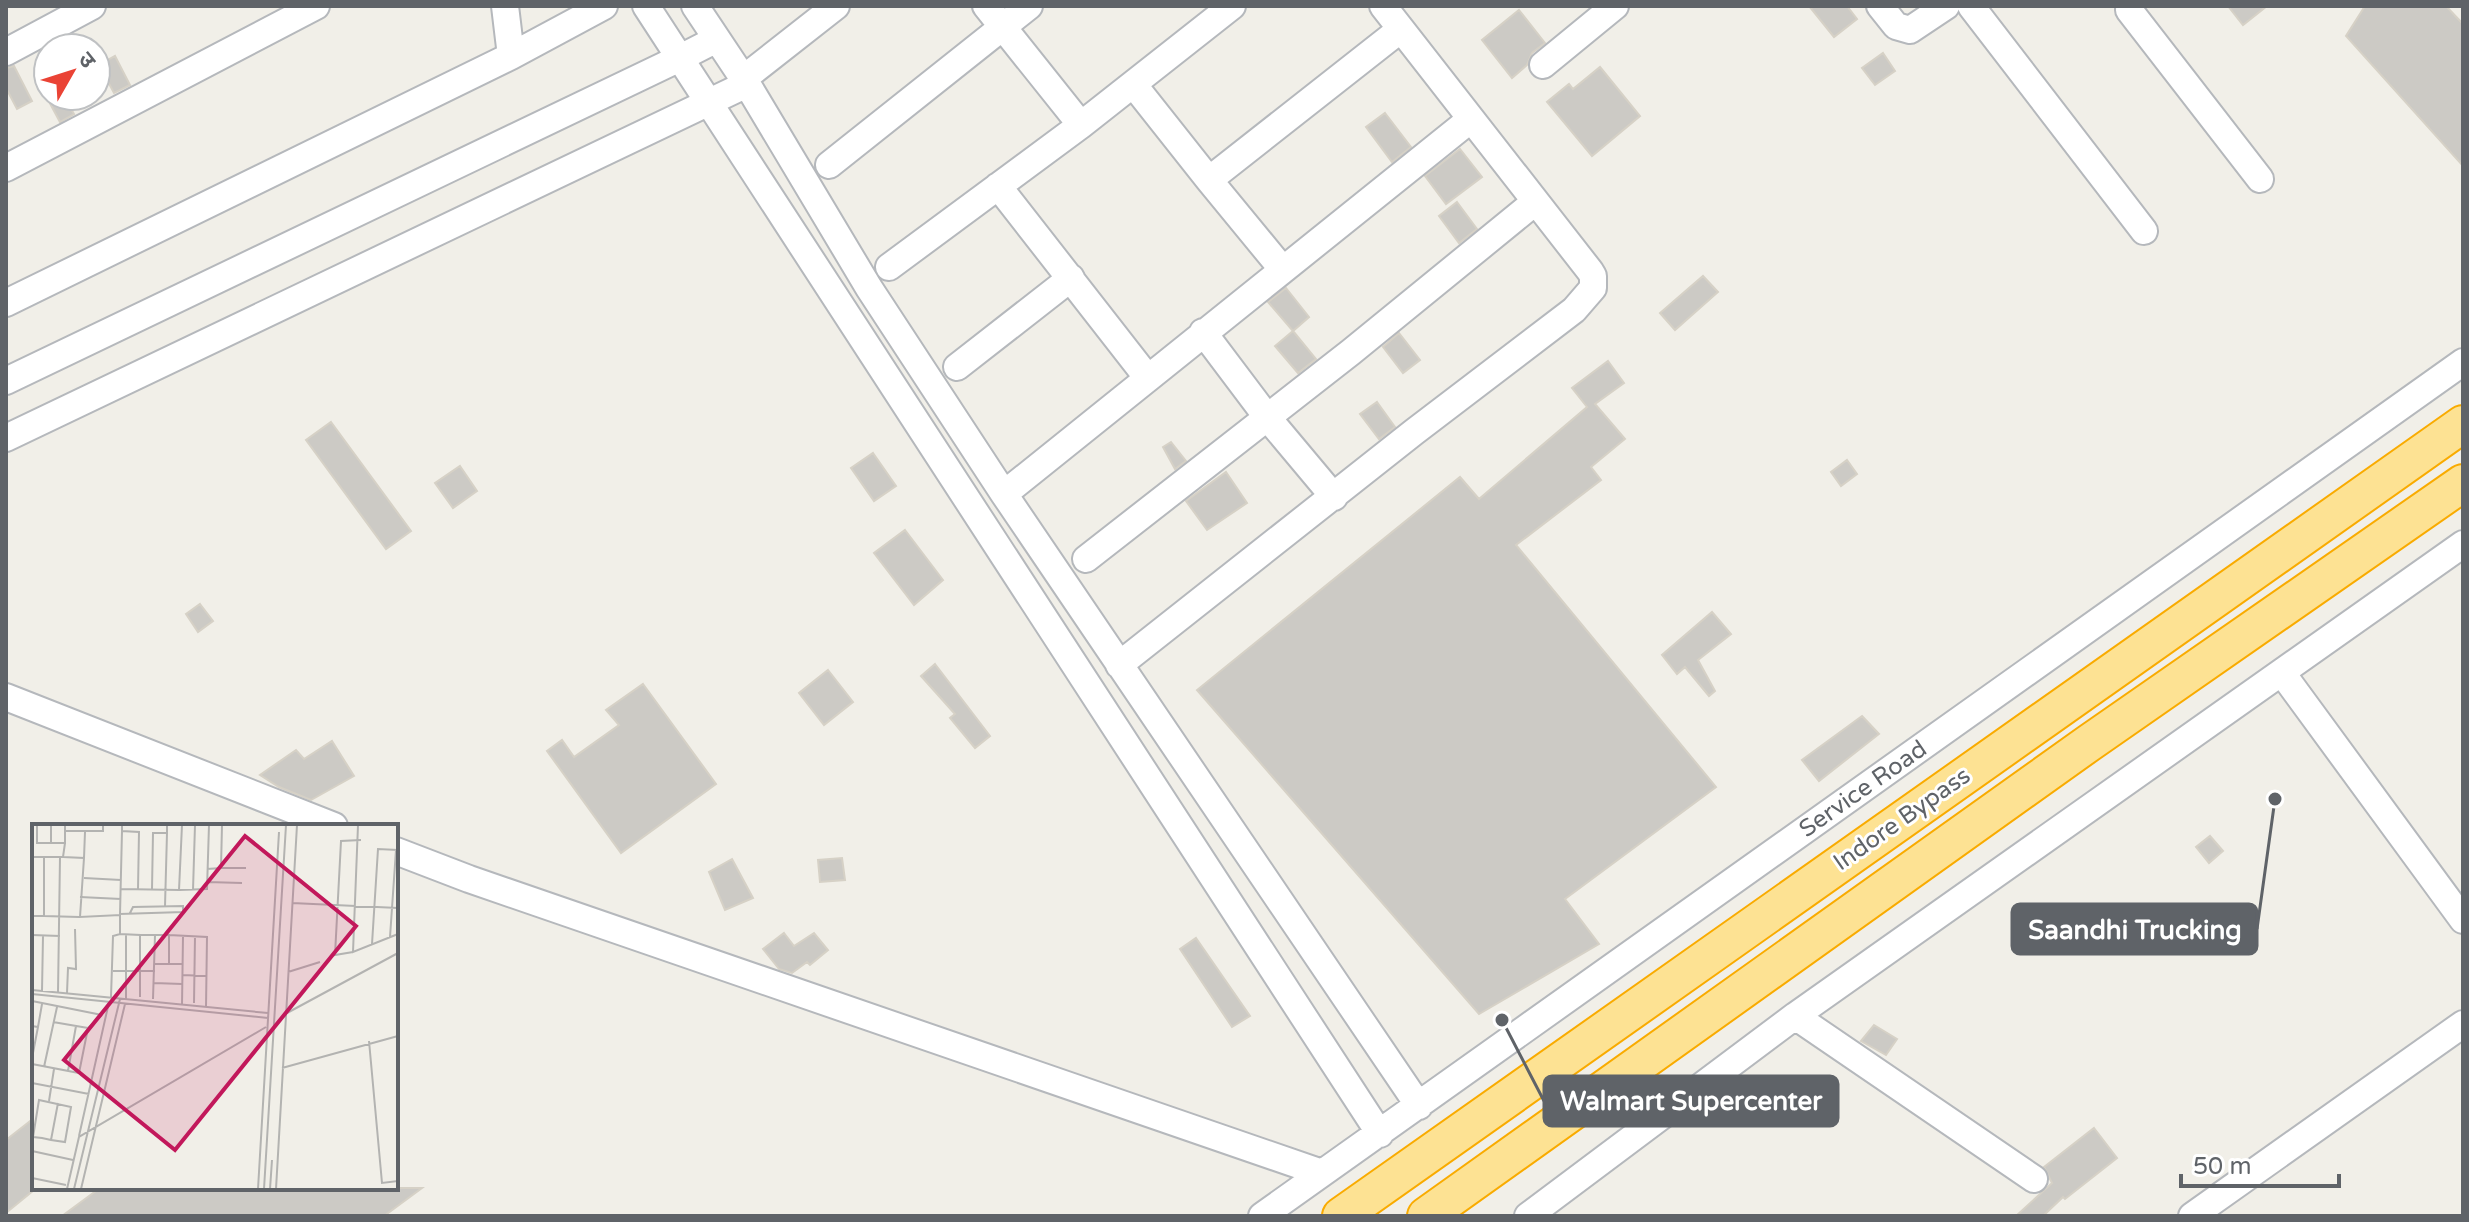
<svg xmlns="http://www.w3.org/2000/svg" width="2469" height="1222" font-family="'Varela Round','Noto Sans Devanagari',sans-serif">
<rect width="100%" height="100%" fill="#f1efe8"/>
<path fill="#cccac5" stroke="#d6d1c6" stroke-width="2" d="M1809 6H1847L1857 19 1834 37Z
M2228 6H2267L2243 25Z
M2365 6H2446L2463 24V166L2346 36Z
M1519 10 1545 43 1532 53 1527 65 1512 78 1482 40Z
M1883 53 1895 71 1875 85 1862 68Z
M115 56 130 85 114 93 99 65Z
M14 66 32 101 17 109 6 88V68Z
M1600 67 1640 116 1592 156 1547 102 1569 84 1573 89Z
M46 96H64L74 114 60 122Z
M1385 113 1411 147 1392 162 1366 127Z
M1460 149 1482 177 1446 204 1425 176Z
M1457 202 1477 229 1459 243 1439 216Z
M1703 276 1718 292 1675 330 1660 313Z
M1286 288 1309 317 1293 331 1268 302Z
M1293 331 1316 359 1298 373 1275 346Z
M1399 333 1420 360 1403 373 1383 347Z
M1608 361 1624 383 1595 404 1625 439 1591 467 1601 480 1516 545 1716 787 1565 899 1599 944 1479 1014 1197 690 1460 477 1479 499 1587 407 1572 388Z
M1377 402 1395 427 1379 439 1360 414Z
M331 422 411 531 386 549 306 440Z
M1171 442 1186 461 1175 469 1163 447Z
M873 453 896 486 874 501 851 468Z
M1847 460 1857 474 1841 486 1831 472Z
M460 466 477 491 453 508 435 483Z
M1226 472 1247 503 1207 530 1186 501Z
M905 530 943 580 914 605 874 553Z
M200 604 213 621 198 632 186 614Z
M1712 612 1731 634 1698 660 1715 691 1709 696 1685 667 1677 674 1662 655Z
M935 664 990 736 975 748 950 718 955 714 921 676Z
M828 670 853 702 824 725 799 693Z
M643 684 716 784 621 853 547 751 562 740 574 757 619 725 606 710Z
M1862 716 1879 734 1819 781 1802 760Z
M332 741 354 776 311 800 279 787 260 775 296 750 304 759Z
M2210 836 2223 851 2209 863 2196 847Z
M842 858 845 880 820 882 818 860Z
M732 859 753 898 725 910 709 872Z
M784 933 794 946 814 933 828 950 810 965 807 962 792 973 779 969 763 949Z
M1196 938 1250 1016 1232 1027 1180 949Z
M1874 1025 1897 1039 1886 1055 1861 1041Z
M34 1118V1190L6 1213V1140Z
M2094 1128 2117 1158 2065 1199 2063 1197 2043 1216H2016L2052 1183 2044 1167Z
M100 1188H422L384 1216H62Z"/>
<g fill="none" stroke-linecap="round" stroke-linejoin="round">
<g stroke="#b5b8bc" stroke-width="30">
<path id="minor" d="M505 6 511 56
M646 6 1380 1134
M695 6 747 84 869 288 1004 494 1419 1106
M986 6 1081 125
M1880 6 1896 26 1910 30 1946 6
M1971 6 2144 231
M2129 10 2260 179
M6 52 92 6
M1543 65 1615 6
M743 79 836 6
M1133 84 1209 180 1283 270
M829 165 1029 6
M6 168 316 6
M1209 180 1401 29 1383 6
M998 186 1147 377
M889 267 1081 125 1232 6
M6 303 511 56 604 6
M1203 332 1267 417 1334 497
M957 367 1071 278
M6 381 680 58 717 39
M6 438 747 84
M1004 494 1471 119
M1086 559 1351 352 1535 202
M1119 665 1414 432 1574 310 1593 288V276L1590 271 1401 29
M2282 673 2463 920
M6 697 334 826
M396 851 469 879 1322 1173
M1795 1016 2034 1179
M1262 1216 2463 362
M1528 1216 1795 1016 2463 544
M2192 1216 2463 1024"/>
</g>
<g stroke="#f9ab00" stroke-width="40">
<path id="highway" d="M1341 1216 2463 424
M1426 1216 2089 743 2463 483"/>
</g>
<use href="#minor" stroke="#fff" stroke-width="26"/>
<use href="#highway" stroke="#fde293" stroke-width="36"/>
</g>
<g text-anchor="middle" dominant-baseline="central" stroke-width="6" stroke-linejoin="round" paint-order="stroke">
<g font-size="24" fill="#5f6368" stroke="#fff">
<text transform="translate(1863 789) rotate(-35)">Service Road</text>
<text transform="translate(1902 819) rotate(-35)">Indore Bypass</text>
</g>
</g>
<g transform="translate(32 824)">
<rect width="366" height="366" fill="#f1efe8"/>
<path fill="none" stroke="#b3b3b1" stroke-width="2" d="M5 1V19H19M19 1V19H33V1M90 1V7L107 8 106 65M326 1 321 128 366 110M33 7H71V1M90 7 88 90 151 88V82L101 83 98 89M0 33H31L33 19M31 33 52 34 48 93 88 91V110M52 34 53 8M189 44H214M175 45 189 44 190 1M52 54 89 56M175 58 210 59M89 65 147 66 150 1M120 65 121 9H135V1M147 66 175 65 177 1M161 66 163 1M48 73 89 75M260 79 366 84M133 82 135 9M0 92H12V33M12 92 47 93M0 111 28 112M108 111H123L121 175M123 111H137V140M137 111 175 113 174 183M358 113 364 26M340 120 346 25 366 26M321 128 303 131 309 17 329 16M123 140H150M81 147H123M256 148 288 138M150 151 175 152M122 159 150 160M0 166 236 189M10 167 11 112M26 168 28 33M35 169 36 144 44 145 43 105M0 170 236 194M79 173 81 112 88 110 108 111V173M94 175V110M0 177 70 191M162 179 163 112M150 181 151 112M255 189 366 129M21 198 56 204M0 202 6 203 10 180M337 217 350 359 366 357M0 234 6 203M0 240 47 249 56 204 70 191M12 243 25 183M250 244 366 212M36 247 44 202M0 259 57 270M17 277 22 245M0 312 1 313 10 314 19 316 33 318 39 283 7 276 1 313M47 312 77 178M19 316 26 279M0 327 41 336M0 354 34 361M35 365 47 313 234 203M42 365 88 175M49 365 93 180M226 365 247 8M232 365 254 1M238 365 240 336M244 365 265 1"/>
<path fill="#c2185b" fill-opacity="0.15" stroke="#c2185b" stroke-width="4" d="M213 12 324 102 143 326 32 236Z"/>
<rect width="366" height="366" fill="none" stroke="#5f6368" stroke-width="4"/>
</g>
<path fill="none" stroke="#5f6368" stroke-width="3" d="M2275 799L2257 929M1502 1020L1544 1101"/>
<g fill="#5f6368" stroke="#fff" stroke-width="3">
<circle cx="2275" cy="799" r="8"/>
<circle cx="1502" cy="1020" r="8"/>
</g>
<g fill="#5f6368" stroke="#5f6368" stroke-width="3">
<rect x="2012" y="904" width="245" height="50" rx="8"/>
<rect x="1544" y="1076" width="294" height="50" rx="8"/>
</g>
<g font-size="26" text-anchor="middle" font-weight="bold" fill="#fff">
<text x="2135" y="939">Saandhi Trucking</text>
<text x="1691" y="1110">Walmart Supercenter</text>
</g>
<rect width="2469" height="1222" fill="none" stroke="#5f6368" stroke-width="16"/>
<g transform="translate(72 72) rotate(51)"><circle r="38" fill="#ffffff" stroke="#bfc1c3" stroke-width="2"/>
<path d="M0-6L14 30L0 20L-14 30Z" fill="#ea4335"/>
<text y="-12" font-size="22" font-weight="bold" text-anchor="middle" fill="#5f6368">उ</text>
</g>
<path d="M2181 1174v12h158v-12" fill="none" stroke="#5f6368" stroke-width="4"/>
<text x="2193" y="1174" font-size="24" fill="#5f6368" stroke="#ffffff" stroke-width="6" paint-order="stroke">50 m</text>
</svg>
